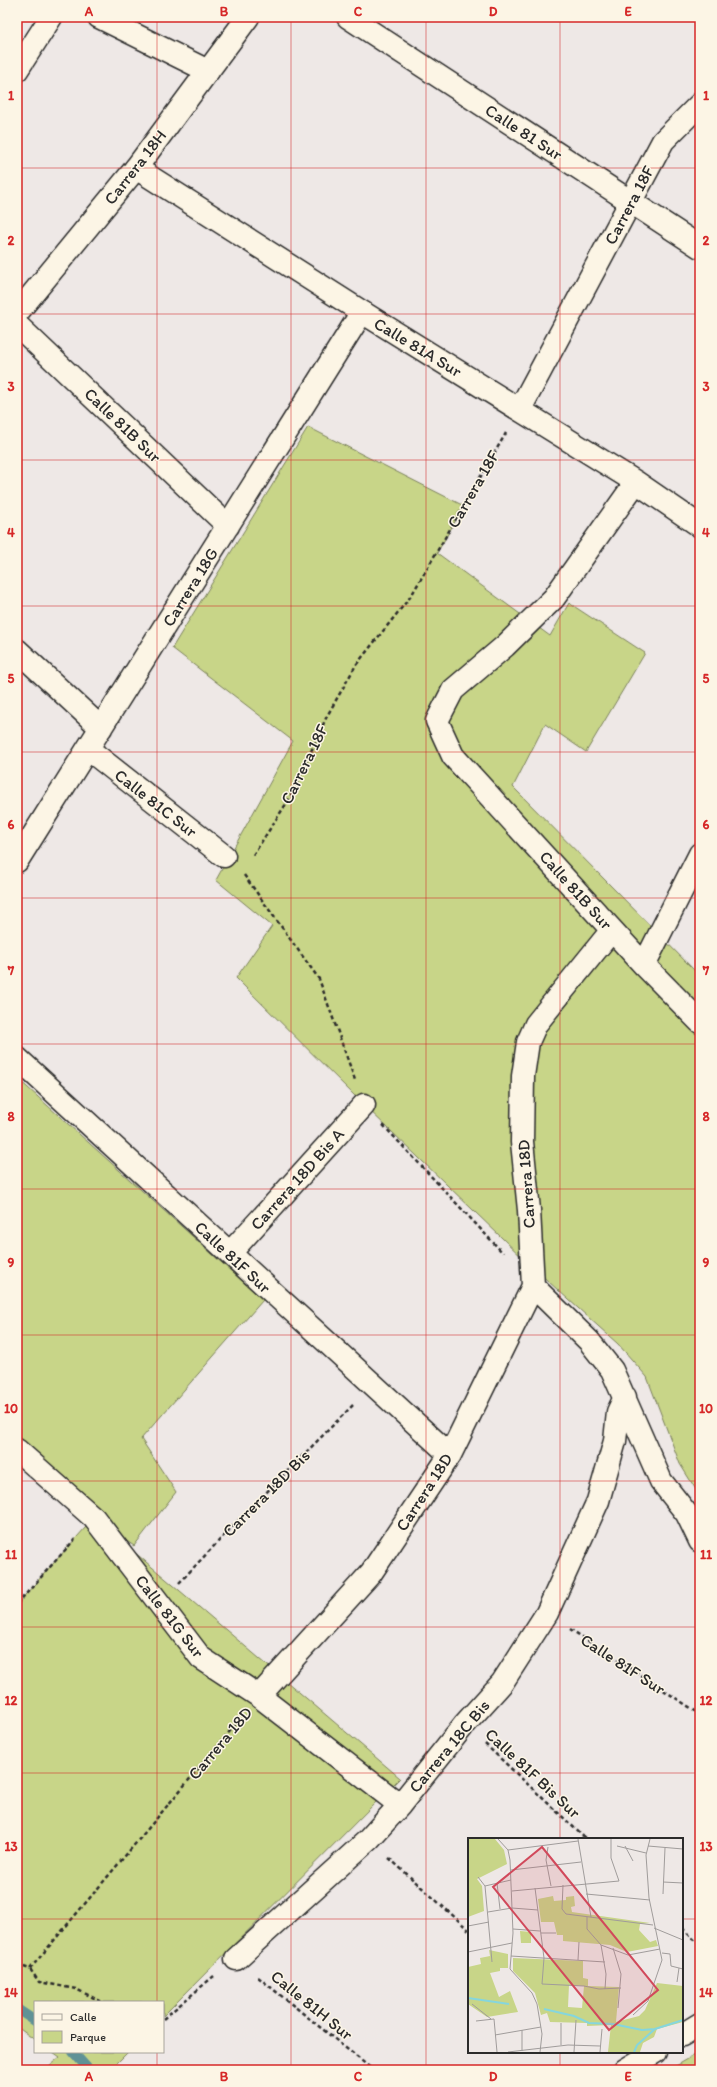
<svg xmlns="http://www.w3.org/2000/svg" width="717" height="2087" font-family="Itim,sans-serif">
<rect width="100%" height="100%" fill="#eee8e6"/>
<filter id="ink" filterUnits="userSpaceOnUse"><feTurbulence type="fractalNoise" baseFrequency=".025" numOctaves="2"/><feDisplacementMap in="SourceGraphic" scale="8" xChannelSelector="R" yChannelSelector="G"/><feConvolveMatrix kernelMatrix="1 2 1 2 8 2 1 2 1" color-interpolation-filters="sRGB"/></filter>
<g filter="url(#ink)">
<path fill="#c8d588" stroke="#7a805a" d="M308 427 464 506 437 553 550 636 569 603 645 653 586 752 545 724 513 787 700 976V1496L680 1464 647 1377 618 1344 529 1264 364 1105 236 978 272 926 216 880 293 741 172 648Z
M17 1078 263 1300 141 1439 176 1492 134 1546 99 1522 400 1778 163 2016V2002H35V2040L17 2027V1604L94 1518 17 1450Z
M53 2052H128L115 2065 123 2070H44L60 2057Z
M700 2052V2070H669Z"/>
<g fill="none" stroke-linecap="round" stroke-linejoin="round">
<path stroke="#619296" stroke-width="10" d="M17 2009 35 2021
M73 2052 89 2070"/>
<g stroke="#2b2b2b" stroke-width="25">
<path id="street" d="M99 17 208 71
M348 17 700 247
M17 70 51 17
M136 168 362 312 636 482 700 526
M17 325 228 526
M520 409 663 141 700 104
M636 482 554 598 505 646 453 690 437 721 453 756 644 965 700 1022
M17 650 101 728
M88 749 224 856
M17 861 362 312
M644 965 700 854
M17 1058 450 1455
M230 1253 364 1105
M533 1286 589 1341 612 1370 661 1481 687 1514 700 1541
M17 1450 94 1518 201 1658 259 1696 400 1805
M259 1696 371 1573 450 1455 533 1286 529 1210 522 1142 523 1076 528 1042 536 1024 612 930
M236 1959 369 1839 400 1805 464 1725 502 1683 547 1613 598 1501 615 1441 618 1412 625 1397
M682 2035 700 2024
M625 2070 655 2052"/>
</g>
<g stroke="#2b2b2b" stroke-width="25">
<path id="secondary" d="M17 313 136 168 248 17"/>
</g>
<path stroke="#2b2b2b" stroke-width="2.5" stroke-dasharray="4 3" stroke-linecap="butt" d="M253 855 290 798 327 716 356 665 411 596 506 433
M244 875 319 979 355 1080
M383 1125 503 1253
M179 1583 232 1527 353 1405
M17 1604 75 1539
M570 1629 700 1714
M485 1744 586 1839
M389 1858 469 1930
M682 1928 700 1945
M17 1965 30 1969 39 1982 76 1989 102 2002
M30 1969 241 1718
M258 1977 373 2070
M163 2019 214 1976"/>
<use href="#street" stroke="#fcf5e5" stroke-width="22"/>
<use href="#secondary" stroke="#fcf5e5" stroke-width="22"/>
</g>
</g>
<path fill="none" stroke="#d62828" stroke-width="1" stroke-opacity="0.55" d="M157 17V2002M291 17V2070M426 17V2070M560 17V1839M17 168H700M17 314H700M17 460H700M17 606H700M17 752H700M17 898H700M17 1044H700M17 1189H700M17 1335H700M17 1481H700M17 1627H700M17 1773H700M17 1919H469M682 1919H700M157 2052V2070M560 2052V2070"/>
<g text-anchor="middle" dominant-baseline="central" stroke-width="3" stroke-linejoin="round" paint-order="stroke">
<g font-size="17" fill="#2b2b2b" stroke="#fcf5e5">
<text transform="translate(524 132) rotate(33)">Calle 81 Sur</text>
<text transform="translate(135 167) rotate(-52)">Carrera 18H</text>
<text transform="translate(629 205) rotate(-62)">Carrera 18F</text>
<text transform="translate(418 347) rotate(31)">Calle 81A Sur</text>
<text transform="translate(123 425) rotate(44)">Calle 81B Sur</text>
<text transform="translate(473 489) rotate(-60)">Carrera 18F</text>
<text transform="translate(190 587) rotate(-58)">Carrera 18G</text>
<text transform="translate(304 764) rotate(-64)">Carrera 18F</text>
<text transform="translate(156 803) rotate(38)">Calle 81C Sur</text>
<text transform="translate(576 890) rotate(48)">Calle 81B Sur</text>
<text transform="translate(297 1179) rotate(-48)">Carrera 18D Bis A</text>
<text transform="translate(526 1184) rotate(-94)">Carrera 18D</text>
<text transform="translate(233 1257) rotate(43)">Calle 81F Sur</text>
<text transform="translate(424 1492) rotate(-57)">Carrera 18D</text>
<text transform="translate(266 1493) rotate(-45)">Carrera 18D Bis</text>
<text transform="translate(170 1616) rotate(52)">Calle 81G Sur</text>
<text transform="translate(623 1664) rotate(33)">Calle 81F Sur</text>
<text transform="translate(220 1743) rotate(-50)">Carrera 18D</text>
<text transform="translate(449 1746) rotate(-50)">Carrera 18C Bis</text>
<text transform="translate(533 1773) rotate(43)">Calle 81F Bis Sur</text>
<text transform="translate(312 2005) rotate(39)">Calle 81H Sur</text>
</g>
</g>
<g transform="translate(468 1838)">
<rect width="215" height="215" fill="#eee8e6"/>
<path d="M0 1H27L36 12 39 26 9 41 14 48 16 73 0 79ZM85 58 86 63 98 62V59L106 58 107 68 103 69 104 74 182 85 172 86 171 92 182 104 188 102 190 108 159 114 142 107 95 103V97H89L86 84H73L70 61ZM52 93 63 94V105H53ZM21 112 40 116V130H32V133L22 135 31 159 42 153 50 174 19 179 0 166V129L13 126 12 120 22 118ZM45 120 115 123V140L120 141V148L151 149 148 184 171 178 177 172 189 145 215 148V184L189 191 186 199 175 205 172 214H140L143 187 119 188V185L82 184 79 175 73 177 67 155 45 133ZM101 147 116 148 114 170 100 169Z" fill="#c8d588" fill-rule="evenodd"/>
<path fill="none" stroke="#85d6dd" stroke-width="2" d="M0 160 41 166M76 171 106 178 121 185 145 186 174 192 187 191M166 214 169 207 187 191 215 182"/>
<path fill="none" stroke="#a09c9b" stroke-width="1" d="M30 1 40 12 42 22 45 95 42 131 64 155 69 166 74 196 72 214M110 1 123 79M149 8 178 15M157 8 165 23M180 8 215 11M80 9 78 22 83 48M40 12 110 3M43 32 113 24M10 39 17 48 24 124M195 44 215 45M29 45 32 71M95 47 94 71 98 76 185 87M17 48 43 42M67 50 76 120 74 146 116 148 131 151 153 150M44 53 151 43 143 20V1M118 56 182 62M195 56 197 10M20 74 44 70 70 72M119 79V91L133 107 138 136 137 151M0 88 21 84M186 90 215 102M45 91 72 93M73 95H88M133 107 160 117 192 111M145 110 153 136 150 170M0 114 44 105M194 115 202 116 203 128 215 131M43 118 137 124M110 122 111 104M209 144 211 130M4 166 23 181M165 177 180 163 194 122 181 60 178 17 182 1M8 183 26 181 29 214M27 197 73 189M93 207V185M54 213V192M40 214 100 207 132 208M106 214 108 182M132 214 134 191"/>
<path fill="#d1495b" fill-opacity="0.15" stroke="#d1495b" stroke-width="2" d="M74 9 190 152 141 192 25 49Z"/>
<rect width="215" height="215" fill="none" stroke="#2b2b2b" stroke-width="2"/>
</g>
<rect width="717" height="2087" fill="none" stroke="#fcf5e5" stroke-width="44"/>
<rect x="34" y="2001" width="130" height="52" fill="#fcf5e5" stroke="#a8a49b"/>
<rect x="42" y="2014" width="20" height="6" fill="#fcf5e5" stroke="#a8a49b"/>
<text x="70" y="2021" font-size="12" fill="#2b2b2b">Calle</text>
<rect x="42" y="2031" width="20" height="12" fill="#c8d588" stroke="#a8a49b"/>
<text x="70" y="2041" font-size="12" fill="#2b2b2b">Parque</text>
<rect x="22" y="22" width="673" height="2043" fill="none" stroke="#d62828" stroke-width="1.5"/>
<g font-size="13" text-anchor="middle" font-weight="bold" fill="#d62828">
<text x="89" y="16">A</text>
<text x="224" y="16">B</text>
<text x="358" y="16">C</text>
<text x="493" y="16">D</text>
<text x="628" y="16">E</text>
<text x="11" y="100">1</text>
<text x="706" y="100">1</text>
<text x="11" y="245">2</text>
<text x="706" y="245">2</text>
<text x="11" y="391">3</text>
<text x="706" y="391">3</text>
<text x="11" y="537">4</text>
<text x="706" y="537">4</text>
<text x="11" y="683">5</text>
<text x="706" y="683">5</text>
<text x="11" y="829">6</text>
<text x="706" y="829">6</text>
<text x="11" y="975">7</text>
<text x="706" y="975">7</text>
<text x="11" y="1121">8</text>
<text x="706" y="1121">8</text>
<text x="11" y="1267">9</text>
<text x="706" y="1267">9</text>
<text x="11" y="1413">10</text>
<text x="706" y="1413">10</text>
<text x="11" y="1559">11</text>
<text x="706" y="1559">11</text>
<text x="11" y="1705">12</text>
<text x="706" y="1705">12</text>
<text x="11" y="1851">13</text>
<text x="706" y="1851">13</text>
<text x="11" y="1997">14</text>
<text x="706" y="1997">14</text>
<text x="89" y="2081">A</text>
<text x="224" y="2081">B</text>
<text x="358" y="2081">C</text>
<text x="493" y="2081">D</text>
<text x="628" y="2081">E</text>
</g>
</svg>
